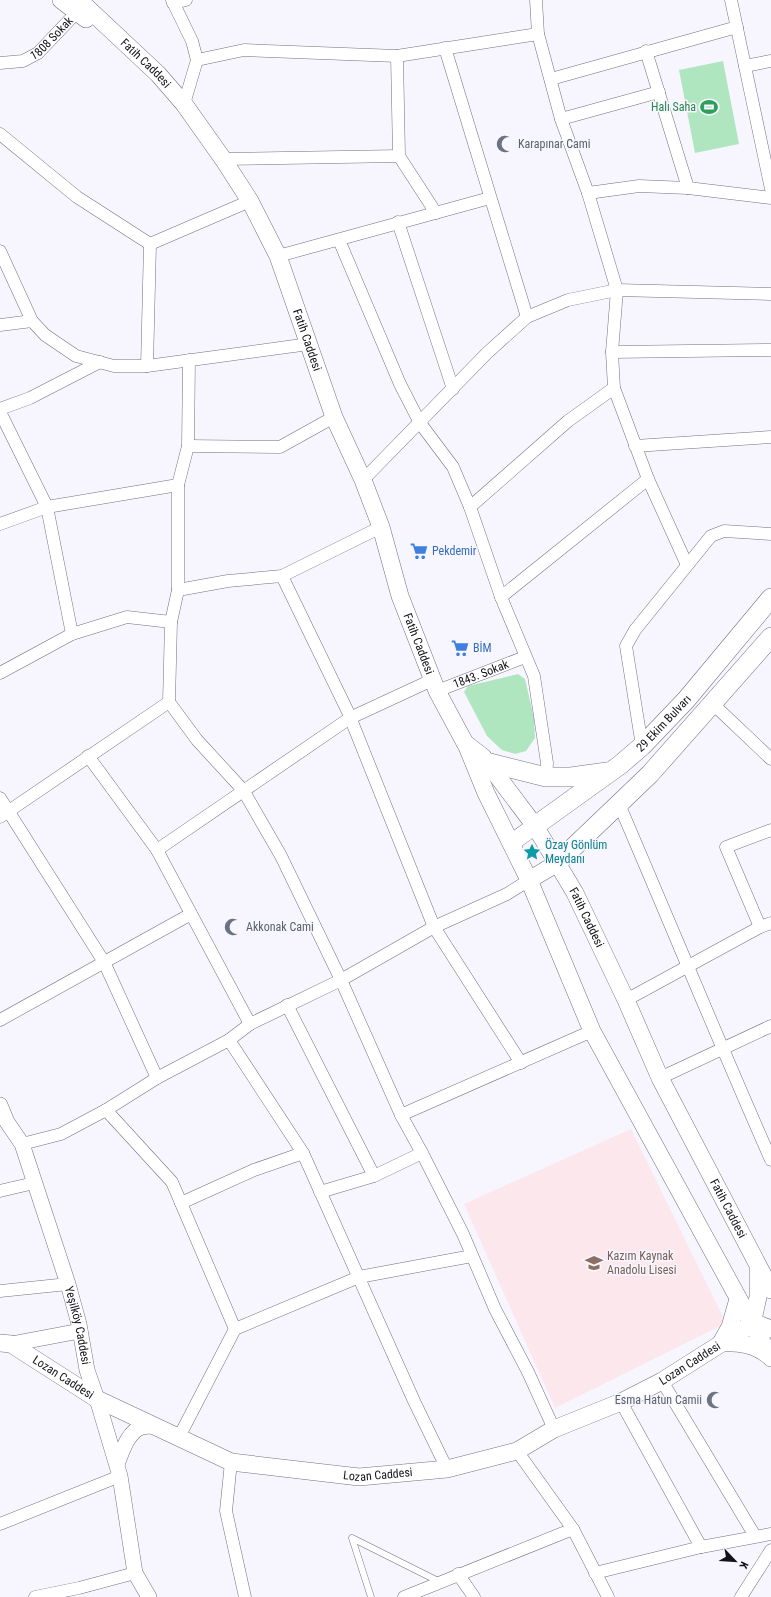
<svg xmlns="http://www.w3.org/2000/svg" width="771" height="1597" font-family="'Roboto Condensed',sans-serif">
<rect width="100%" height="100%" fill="#f7f6fe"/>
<path fill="#fce7ec" d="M631 1129 726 1323 555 1408 464 1204Z"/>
<path fill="#afe6bf" d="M723 61 739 144 695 153 679 70Z
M518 674 525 679 534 718 535 738 526 751 515 754 502 750 487 736 464 692 468 686Z"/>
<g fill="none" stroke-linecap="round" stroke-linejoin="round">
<g stroke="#737182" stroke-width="7">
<path id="service" d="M352 1538 440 1582
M352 1538 371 1597"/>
</g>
<g stroke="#737182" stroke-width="13">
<g id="minor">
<path d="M172 0 192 41 197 60 184 104"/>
<path d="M536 0 538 34 561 119 588 193 617 290 612 352 614 388 648 479 687 565"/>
<path d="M731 0 771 189"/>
<path d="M173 3 186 0"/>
<path d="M445 48 527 317"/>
<path d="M646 51 688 188 771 198"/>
<path d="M397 56 399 156 436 213"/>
<path d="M197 60 244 50 397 56 538 34"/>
<path id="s1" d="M0 63 23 61 38 53 77 12"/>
<path d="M745 66 771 61"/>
<path d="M551 79 737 27"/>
<path d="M561 119 659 92"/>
<path d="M0 134 77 197 150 244 250 201"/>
<path d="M223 159 399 156"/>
<path d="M588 193 639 186 688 188"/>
<path d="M398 222 453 389"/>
<path d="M339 240 400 384 420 423 453 467 470 507 501 597 534 676 547 763 546 777"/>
<path d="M0 251 32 321 45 335 76 356 114 366H147L309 344"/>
<path d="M278 256 490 198"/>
<path d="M0 325 32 321"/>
<path d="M612 352 771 350"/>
<path d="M147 366 150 244"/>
<path d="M0 409 30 398 100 362"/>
<path d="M0 412 47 507 72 634"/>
<path d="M188 446 280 447 334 417"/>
<path d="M635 446 771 437"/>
<path d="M363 480 487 353 527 317 568 300 617 290 771 294"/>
<path d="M470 507 568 421 614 388"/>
<path d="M0 524 47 507 178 485"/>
<path d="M282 576 348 712 434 927 521 1063"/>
<path d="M178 590 228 581 282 576 381 527"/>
<path d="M501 597 648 479"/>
<path d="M0 673 72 634 127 617 171 622"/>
<path id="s2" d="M437 691 525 657"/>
<path d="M169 702 197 740 243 790 281 856 341 980 401 1115 422 1153 463 1234 495 1309 528 1372 554 1429"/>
<path d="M713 704 771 759"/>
<path d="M642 746 626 646 635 630 711 536 724 531 771 534"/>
<path d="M88 756 157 850 250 1024"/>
<path d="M0 798 104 962 157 1078"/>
<path d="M619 804C670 923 719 1042 771 1160"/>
<path d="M0 817 169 702 171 622 178 590V485L188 446 189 360"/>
<path d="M157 850 350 718 432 680"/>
<path d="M760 927 726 847 771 830"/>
<path d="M626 1000 760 927 771 923"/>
<path d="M287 1005 374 1176"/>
<path d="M0 1020 191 914"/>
<path d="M229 1040 303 1153 414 1401 447 1469"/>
<path d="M660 1078 771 1026"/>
<path d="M106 1110 172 1182 235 1329"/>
<path d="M401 1115 592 1031"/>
<path d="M22 1144 61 1134 106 1110 157 1078 229 1040 250 1024 341 980 434 927 507 894 529 880"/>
<path d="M0 1191 34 1183"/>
<path d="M320 1192 374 1176 422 1153"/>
<path d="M181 1203 254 1170 303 1153"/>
<path d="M0 1291 68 1284"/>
<path d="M662 1381 755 1536"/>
<path d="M621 1402 701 1547"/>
<path d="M179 1437 235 1329 359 1277 472 1256"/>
<path d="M517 1451 573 1529 608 1597"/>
<path d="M231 1462 226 1511 245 1597"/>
<path d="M0 1524 120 1476"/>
<path d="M595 1573 701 1547 771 1534"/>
<path d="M458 1574 474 1597"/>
<path d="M35 1597 79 1588 135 1573"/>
<path d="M404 1597 573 1529"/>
<path d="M741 1597 771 1550"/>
</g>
</g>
<g stroke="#737182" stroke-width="16">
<g id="tertiary">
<path id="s3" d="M0 1105 7 1122 22 1144 68 1284 79 1324 87 1370 97 1399 120 1476 135 1573 149 1597"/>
<path d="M11 1344 80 1331"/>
<path d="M117 1464C122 1452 128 1431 142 1427 146 1426 151 1426 155 1426"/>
</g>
</g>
<g stroke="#737182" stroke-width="18">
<g id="secondary">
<path d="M61 0 86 19"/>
<path id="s4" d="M79 0 158 74 184 104 223 159 250 201 278 256 334 417 363 480 381 527 400 596 437 691 465 743 483 757 535 826 575 893 626 1000 660 1078 771 1290"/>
<path d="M466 744 486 793 529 880 592 1031 771 1358"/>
<path d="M511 843 535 826"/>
<path d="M529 880 556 864"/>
<path d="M752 1324 758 1297V1269"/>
<path id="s5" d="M0 1343 11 1344 97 1399 231 1462 359 1477 447 1469 517 1451 554 1429 621 1402 662 1381 752 1324H758L771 1329"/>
<path d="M721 1343C739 1342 755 1344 769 1356"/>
<path d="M721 1343 730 1327 738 1299"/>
</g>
</g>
<g stroke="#737182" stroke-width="20">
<g id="primary">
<path d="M486 762 546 777H571L607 772"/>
<path id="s6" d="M535 826 620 765 642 746 686 700 771 598"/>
<path d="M556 864 650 774 771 637"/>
</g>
</g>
<use href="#service" stroke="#fff" stroke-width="6"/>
<use href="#minor" stroke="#fff" stroke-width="12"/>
<use href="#tertiary" stroke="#fff" stroke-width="15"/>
<use href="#secondary" stroke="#fff" stroke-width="17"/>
<use href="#primary" stroke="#fff" stroke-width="19"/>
</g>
<defs>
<g id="stadium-bare" transform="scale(1.38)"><path d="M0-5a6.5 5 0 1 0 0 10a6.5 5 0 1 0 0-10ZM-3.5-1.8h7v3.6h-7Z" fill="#2e9e5b" stroke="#f7f6fe" stroke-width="2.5" paint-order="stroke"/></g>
<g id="mosque-bare" transform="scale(1.38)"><path d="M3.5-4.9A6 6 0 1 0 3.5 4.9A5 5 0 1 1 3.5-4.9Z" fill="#6b7280" stroke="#f7f6fe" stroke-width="2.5" paint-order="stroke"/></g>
<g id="supermarket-bare" transform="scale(1.38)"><path d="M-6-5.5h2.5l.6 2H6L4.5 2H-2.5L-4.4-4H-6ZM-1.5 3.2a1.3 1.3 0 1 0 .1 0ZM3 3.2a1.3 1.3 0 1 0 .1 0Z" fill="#3f7fe0" stroke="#f7f6fe" stroke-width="2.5" paint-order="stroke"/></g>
<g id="sight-bare" transform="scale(1.38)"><path d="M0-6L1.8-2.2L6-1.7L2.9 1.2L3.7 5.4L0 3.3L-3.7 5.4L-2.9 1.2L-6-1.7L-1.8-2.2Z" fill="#0f9aa8" stroke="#f7f6fe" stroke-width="2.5" paint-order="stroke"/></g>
<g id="school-bare" transform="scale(1.38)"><path d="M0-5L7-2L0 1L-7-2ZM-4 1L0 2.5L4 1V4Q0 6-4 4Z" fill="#8d6e63" stroke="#f7f6fe" stroke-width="2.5" paint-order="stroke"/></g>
</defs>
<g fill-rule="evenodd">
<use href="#stadium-bare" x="709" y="107"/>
<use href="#mosque-bare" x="505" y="144"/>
<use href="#supermarket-bare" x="419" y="551"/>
<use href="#supermarket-bare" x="460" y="648"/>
<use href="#sight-bare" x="532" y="852"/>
<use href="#mosque-bare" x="233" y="927"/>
<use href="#school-bare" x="594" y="1263"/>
<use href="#mosque-bare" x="715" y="1400"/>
</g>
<g text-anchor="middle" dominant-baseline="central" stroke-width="3" stroke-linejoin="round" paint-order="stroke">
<g font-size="12" fill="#131218" stroke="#f7f6fe">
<text stroke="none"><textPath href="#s1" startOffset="60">1808 Sokak</textPath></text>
<text stroke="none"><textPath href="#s4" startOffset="92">Fatih Caddesi</textPath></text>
<text stroke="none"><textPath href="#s4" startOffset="416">Fatih Caddesi</textPath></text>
<text stroke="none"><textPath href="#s4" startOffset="740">Fatih Caddesi</textPath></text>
<text stroke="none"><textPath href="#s2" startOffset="47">1843. Sokak</textPath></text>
<text stroke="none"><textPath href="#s6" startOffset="165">29 Ekim Bulvarı</textPath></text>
<text stroke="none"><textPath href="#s4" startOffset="1064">Fatih Caddesi</textPath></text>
<text stroke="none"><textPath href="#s4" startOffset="1388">Fatih Caddesi</textPath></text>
<text stroke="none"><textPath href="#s3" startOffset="235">Yeşilköy Caddesi</textPath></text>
<text stroke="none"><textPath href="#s5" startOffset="745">Lozan Caddesi</textPath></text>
<text stroke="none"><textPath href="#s5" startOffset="73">Lozan Caddesi</textPath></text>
<text stroke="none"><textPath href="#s5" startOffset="409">Lozan Caddesi</textPath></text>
</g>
<g font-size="12" fill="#27864d" stroke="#f7f6fe" text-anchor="end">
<text x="696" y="107">Halı Saha</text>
</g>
<g font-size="12" fill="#5b616d" stroke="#f7f6fe" text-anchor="start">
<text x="518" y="144">Karapınar Cami</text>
<text x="246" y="927">Akkonak Cami</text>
<text x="702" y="1400" text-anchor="end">Esma Hatun Camii</text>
</g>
<g font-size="12" fill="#366cbe" stroke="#f7f6fe" text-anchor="start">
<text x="432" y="551">Pekdemir</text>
<text x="473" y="648">BİM</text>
</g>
<g font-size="12" fill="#0d838f" stroke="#f7f6fe" text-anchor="start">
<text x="545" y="845">Özay Gönlüm<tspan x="545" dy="14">Meydanı</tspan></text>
</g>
<g font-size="12" fill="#785e54" stroke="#f7f6fe" text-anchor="start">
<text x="607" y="1256">Kazım Kaynak<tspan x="607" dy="14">Anadolu Lisesi</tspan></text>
</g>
</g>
<g transform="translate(735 1561) rotate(115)" stroke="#f7f6fe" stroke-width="3" paint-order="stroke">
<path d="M0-3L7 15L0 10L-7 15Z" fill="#131218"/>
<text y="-6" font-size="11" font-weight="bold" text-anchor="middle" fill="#131218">K</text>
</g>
</svg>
